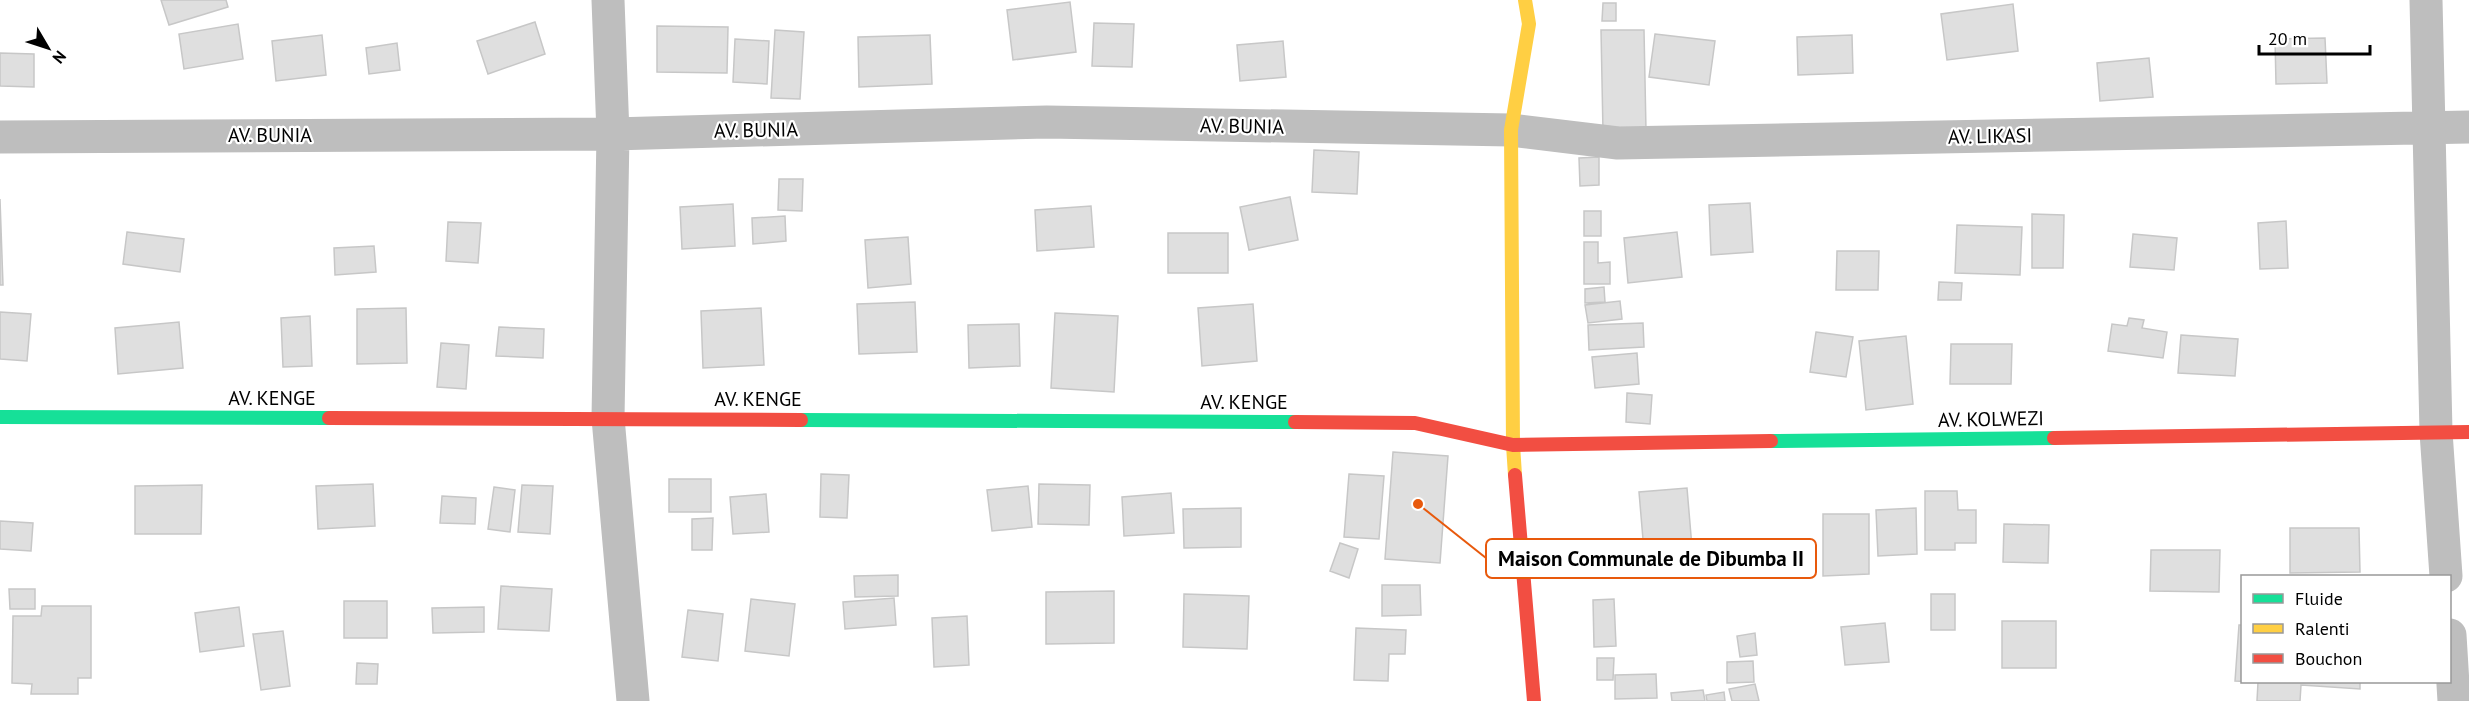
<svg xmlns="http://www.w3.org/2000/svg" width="2469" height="701" font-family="'PT Sans',sans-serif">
<rect width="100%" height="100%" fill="#fff"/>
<path fill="#dfdfdf" stroke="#c7c7c7" stroke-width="1.5" d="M161 0H226L228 7 169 25Z
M1070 2 1076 52 1013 60 1007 10Z
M1603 3H1616V21H1602Z
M2013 4 2018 51 1947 60 1941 14Z
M535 22 545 54 488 74 477 41Z
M1094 23 1134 24 1132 67 1092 66Z
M238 24 243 59 184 69 179 34Z
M657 26 728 27 727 73 657 72Z
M775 30 804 32 800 99 771 98Z
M1601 30H1644L1646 130 1603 132Z
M1655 34 1715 41 1709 85 1649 77Z
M322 35 326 75 276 81 272 41Z
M930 35 932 84 859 87 858 37Z
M1852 35 1853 73 1798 75 1797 37Z
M2325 38 2327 83 2276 84 2275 39Z
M735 39 769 41 767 84 733 82Z
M1283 41 1286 77 1240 81 1237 45Z
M397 43 400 70 369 74 366 48Z
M0 53 34 54V87L0 86Z
M2149 58 2153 97 2100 101 2097 63Z
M1314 150 1359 152 1357 194 1312 192Z
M1599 157V185L1580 186 1579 158Z
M779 179H803L802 211 778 210Z
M1290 197 1298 240 1249 250 1240 207Z
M0 199 3 285H0Z
M1750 203 1753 252 1711 255 1709 205Z
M733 204 735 246 682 249 680 207Z
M1091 206 1094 247 1037 251 1035 210Z
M1584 211H1601V236H1584Z
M2032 214 2064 215 2063 268H2032Z
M785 216 786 241 753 244 752 218Z
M2286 221 2288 268 2260 269 2258 223Z
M448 222 481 223 478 263 446 261Z
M1957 225 2022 227 2020 275 1955 273Z
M127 232 184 239 180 272 123 264Z
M1677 232 1682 277 1628 283 1624 238Z
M1168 233H1228V273H1168Z
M2133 234 2177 238 2174 270 2130 267Z
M908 237 911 284 868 288 865 240Z
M1584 242H1598V263L1610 262V284H1584Z
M374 246 376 272 335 275 334 248Z
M1837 251H1879L1878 290H1836Z
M1939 282 1962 283 1961 300H1938Z
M1604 287 1605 302 1585 303V289Z
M1620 301 1622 319 1588 323 1585 305Z
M915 302 917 352 859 354 857 304Z
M1253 304 1257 361 1202 366 1198 308Z
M406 308 407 363 357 364V309Z
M761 308 764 365 703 368 701 311Z
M0 312 31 314 27 361 0 359Z
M1055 313 1118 316 1114 392 1051 388Z
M310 316 312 366 283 367 281 318Z
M2129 318 2144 320 2142 328 2167 332 2163 358 2108 351 2112 324 2127 326Z
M179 322 183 368 118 374 115 328Z
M1643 323 1644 347 1589 350 1588 325Z
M1019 324 1020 366 969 368 968 325Z
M499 327 544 329 543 358 496 356Z
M1816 332 1853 337 1846 377 1810 372Z
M2181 335 2238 339 2235 376 2178 373Z
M1906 336 1913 404 1866 410 1859 341Z
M441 343 469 345 466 389 437 387Z
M1951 344H2012L2011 384H1950Z
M1637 353 1639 384 1595 388 1592 357Z
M1627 393 1652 395 1650 424 1626 422Z
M1393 452 1448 456 1440 563 1385 559Z
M821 474 849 475 847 518 820 517Z
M1349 474 1384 476 1379 539 1344 537Z
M669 479H711V512H669Z
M373 484 375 526 318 529 316 486Z
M1039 484 1090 485 1089 525 1038 524Z
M202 485 201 534H135V486Z
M522 485 553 486 550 534 518 532Z
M1028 486 1032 527 992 531 987 490Z
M494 487 515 490 510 532 488 529Z
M1687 488 1693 559 1645 563 1639 492Z
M1925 491H1957L1958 510H1976V543H1955V550H1925Z
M1171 493 1174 533 1124 536 1122 497Z
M766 494 769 532 733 534 730 497Z
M442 496 476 498 475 524 440 523Z
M1241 508V547L1184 548 1183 509Z
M1916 508 1917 554 1878 556 1876 510Z
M1823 514H1869V574L1823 576Z
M713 518 712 550H692V519Z
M0 521 33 523 31 551 0 549Z
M2004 524 2049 525 2048 563 2003 562Z
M2290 528H2359L2360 572 2290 573Z
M1340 543 1358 549 1349 578 1330 571Z
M2151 550H2220L2219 592 2150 591Z
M898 575V596L855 597 854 576Z
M1382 585H1420L1421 615 1382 616Z
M501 586 552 589 549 631 498 629Z
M9 589H35V609H10Z
M1114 591V643L1046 644V592Z
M1184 594 1249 596 1247 649 1183 647Z
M1931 594H1955V630H1931Z
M894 598 896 625 845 629 843 602Z
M751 599 795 604 789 656 745 651Z
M1614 599 1616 646 1594 647 1593 600Z
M344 601H387V638H344Z
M42 606H91V678H78V694H31L32 684 12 683 13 616H41Z
M239 607 244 646 200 652 195 613Z
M484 607V632L433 633 432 608Z
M688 610 723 614 718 661 682 657Z
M967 616 969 665 934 667 932 618Z
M2002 621H2056V668H2002Z
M1885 623 1889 662 1845 665 1841 627Z
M2239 625H2242V682H2360V689L2301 685 2300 701H2257L2258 682 2235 681Z
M1356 628 1406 630 1405 654H1389L1388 681 1354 680Z
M283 631 290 686 261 690 253 634Z
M1755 633 1757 655 1740 657 1737 636Z
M1597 658H1614L1613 680H1597Z
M1753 661 1754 682 1727 683V662Z
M357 663 378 664 377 684H356Z
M1656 674 1657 698 1615 699V675Z
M1755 684 1759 701H1732L1729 689Z
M1703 690 1705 701H1672L1671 693Z
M1724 692 1725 701H1707L1706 695Z"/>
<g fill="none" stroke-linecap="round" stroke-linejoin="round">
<path stroke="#bebebe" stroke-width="33" d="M608 0 613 134 608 418 633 701
M2426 0 2436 432 2446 576
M0 137 613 134 1047 122 1511 130 1618 143 2469 127
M2450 635 2454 701"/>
<path stroke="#16e098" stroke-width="14" d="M0 417 329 418
M801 420 1295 422
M1771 441 2054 438"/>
<path stroke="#ffcf43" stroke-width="14" d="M1515 475 1513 445 1511 130 1529 24 1525 0"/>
<path stroke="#f24e42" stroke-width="14" d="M329 418 801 420
M1295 422 1415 423 1513 445 1771 441
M2054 438 2469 432
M1515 475 1534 701"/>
</g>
<g text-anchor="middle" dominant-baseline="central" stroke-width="4.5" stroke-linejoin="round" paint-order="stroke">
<g font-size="20" fill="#000" stroke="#fff">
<text transform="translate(1242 126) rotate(1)">AV. BUNIA</text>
<text transform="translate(756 130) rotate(-1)">AV. BUNIA</text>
<text x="270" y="135">AV. BUNIA</text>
<text transform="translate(1990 136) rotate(-1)">AV. LIKASI</text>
<text x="272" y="398">AV. KENGE</text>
<text x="758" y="399">AV. KENGE</text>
<text x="1244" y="402">AV. KENGE</text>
<text transform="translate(1991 419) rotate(-1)">AV. KOLWEZI</text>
</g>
</g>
<path fill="none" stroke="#e8590c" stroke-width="2" d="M1418 504L1486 558"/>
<circle fill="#e8590c" stroke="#fff" stroke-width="2" cx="1418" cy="504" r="6"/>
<rect fill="#fff" stroke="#e8590c" stroke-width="2" x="1486" y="539" width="330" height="39" rx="6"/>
<g font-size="21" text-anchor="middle" font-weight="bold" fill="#000">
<text x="1651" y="566">Maison Communale de Dibumba II</text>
</g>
<rect x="2241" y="575" width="210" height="108" fill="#ffffff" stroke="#999999" stroke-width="1.5"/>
<rect x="2253" y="594" width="30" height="9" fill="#16e098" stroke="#999999" stroke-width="1.5"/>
<text x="2295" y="605" font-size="18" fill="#000000">Fluide</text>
<rect x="2253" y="624" width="30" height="9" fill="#ffcf43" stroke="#999999" stroke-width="1.5"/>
<text x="2295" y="635" font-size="18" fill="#000000">Ralenti</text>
<rect x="2253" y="654" width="30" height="9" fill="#f24e42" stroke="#999999" stroke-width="1.5"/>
<text x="2295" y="665" font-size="18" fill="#000000">Bouchon</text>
<g transform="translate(48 48) rotate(129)" stroke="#ffffff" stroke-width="4.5" paint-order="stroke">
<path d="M0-4.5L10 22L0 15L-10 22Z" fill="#000000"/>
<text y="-9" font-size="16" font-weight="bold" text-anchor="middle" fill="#000000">N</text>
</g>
<path d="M2259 45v9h111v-9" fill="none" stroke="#000000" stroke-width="3"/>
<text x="2268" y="45" font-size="18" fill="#000000" stroke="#ffffff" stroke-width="4.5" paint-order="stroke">20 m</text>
</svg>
